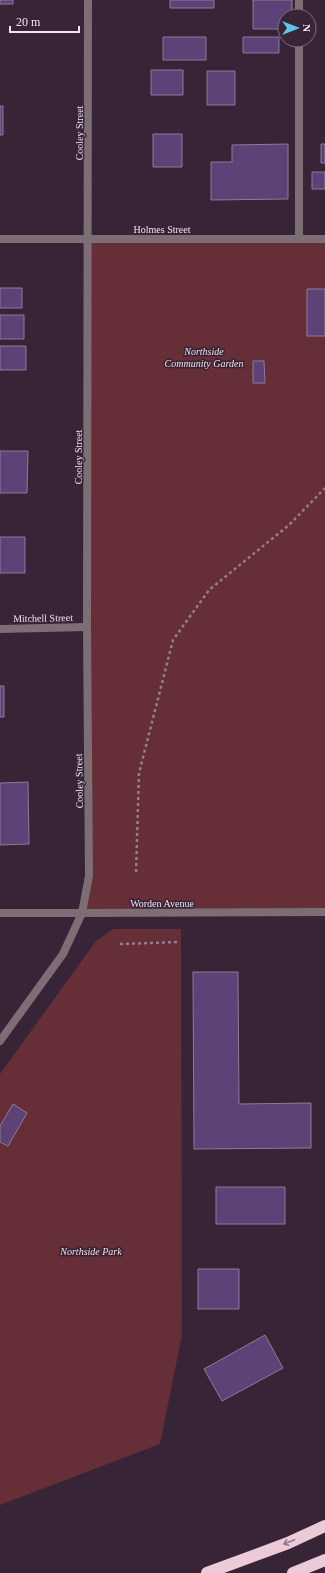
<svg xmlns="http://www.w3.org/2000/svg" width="325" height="1573" font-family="'Times New Roman',serif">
<rect width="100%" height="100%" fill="#372436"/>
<path fill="#662e36" d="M89 239H325V913H82L87 894Z
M113 929H181L182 1335 160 1444 0 1505V1074L96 941Z"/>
<path fill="#5c4276" stroke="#8a7d98" d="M0 0H13V4H0Z
M170 0H214V8H170Z
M253 0H292V16H285V29H253Z
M163 37H206V60H163Z
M243 37H279V53H243Z
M151 70H183V95H151Z
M207 71H235V105H207Z
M0 106H3V135H0Z
M153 134H182V167H153Z
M288 144V199L211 200V162H232V145Z
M321 144H325V163H321Z
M312 172H325V189H312Z
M0 288H22V308H0Z
M307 289H325V336H307Z
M0 315H24V339H0Z
M0 346H26V370H0Z
M253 361H264L265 383H253Z
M0 451H28L27 493H0Z
M0 537H25V573H0Z
M0 686H4V717H0Z
M28 782 29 844 0 845V783Z
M193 972H238L239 1104 311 1103V1148L194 1149Z
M13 1104 27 1113 8 1146 0 1142V1126Z
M216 1187H285V1224H216Z
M198 1269H239V1309H198Z
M265 1335 283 1368 222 1401 204 1369Z"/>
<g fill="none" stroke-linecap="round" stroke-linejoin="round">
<path stroke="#907f8f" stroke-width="2.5" stroke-dasharray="3 3" stroke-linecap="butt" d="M136 872 139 773 173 640 209 590 289 525 325 488
M120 944 179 942"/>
<path stroke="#7c6e74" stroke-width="8" d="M299 0V16
M299 40V239"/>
<path stroke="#7c6e74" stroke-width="8" d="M0 239H325
M0 629 87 627
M0 1041 63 954 82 913 325 912"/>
<path stroke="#7c6e74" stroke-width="8" d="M0 913H82L89 876 87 627 88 0"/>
<path stroke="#eccad8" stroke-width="12" d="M207 1573 288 1543 325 1526
M293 1573 325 1560"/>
</g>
<defs><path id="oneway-shaft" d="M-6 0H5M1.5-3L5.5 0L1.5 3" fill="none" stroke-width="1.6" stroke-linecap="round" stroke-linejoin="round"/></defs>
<use stroke="#927787" href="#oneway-shaft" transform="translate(289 1542) rotate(158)"/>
<g text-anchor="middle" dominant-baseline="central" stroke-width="3" stroke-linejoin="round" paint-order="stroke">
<g font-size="10" fill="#f0e3ef" stroke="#372436">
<text transform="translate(79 133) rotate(-90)">Cooley Street</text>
<text x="162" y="229">Holmes Street</text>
<text transform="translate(78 457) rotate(-90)">Cooley Street</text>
<text transform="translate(43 618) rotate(-1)">Mitchell Street</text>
<text transform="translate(79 781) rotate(-91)">Cooley Street</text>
<text x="162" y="903">Worden Avenue</text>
</g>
<g font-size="10" font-style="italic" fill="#f4dee0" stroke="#372436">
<text x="204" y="351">Northside<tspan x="204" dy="12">Community Garden</tspan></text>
<text x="91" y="1251">Northside Park</text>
</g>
</g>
<g transform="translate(297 28) rotate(90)"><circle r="19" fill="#372436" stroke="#817080"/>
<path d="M0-3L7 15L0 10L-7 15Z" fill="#5ac8e5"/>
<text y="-6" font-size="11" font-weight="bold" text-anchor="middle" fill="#f0e3ef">N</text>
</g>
<path d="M10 26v6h69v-6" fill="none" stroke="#f0e3ef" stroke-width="2"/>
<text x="16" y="26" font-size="12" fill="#f0e3ef" stroke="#372436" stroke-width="3" paint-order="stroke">20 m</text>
</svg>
